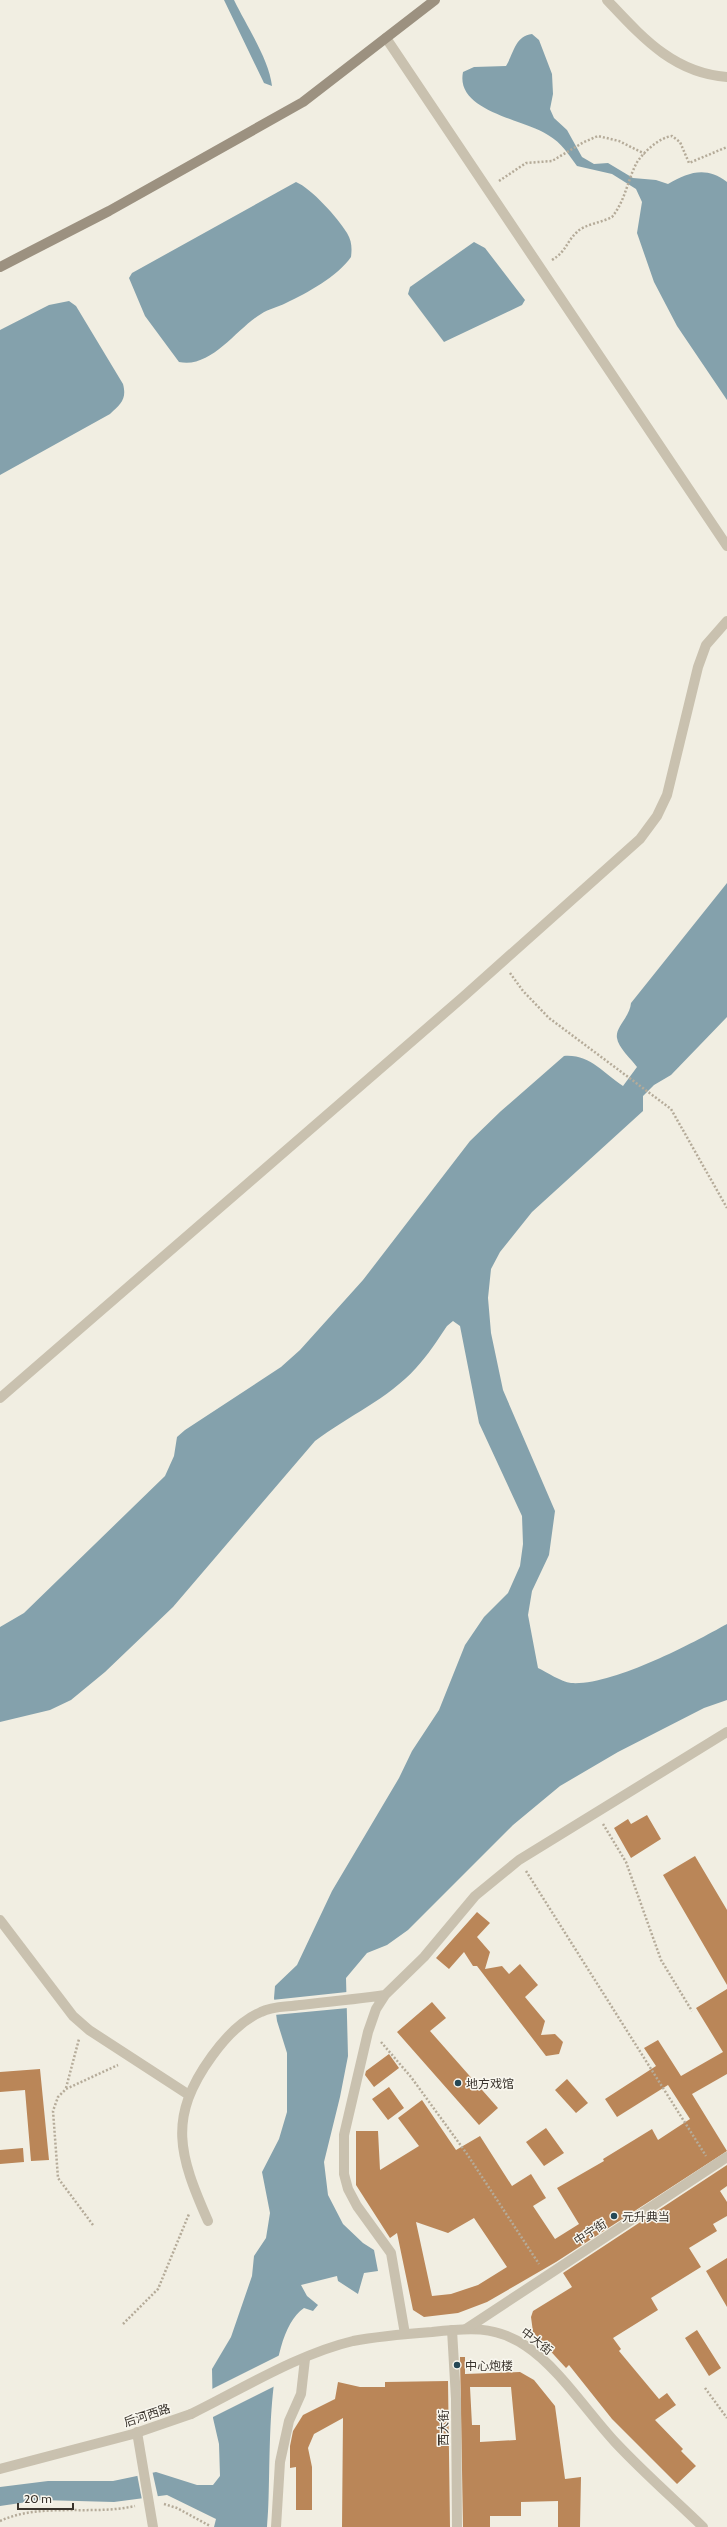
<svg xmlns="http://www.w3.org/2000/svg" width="727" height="2527" font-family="Cabin,'Noto Sans SC',sans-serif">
<rect width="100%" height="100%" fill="#f1eee2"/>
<path fill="#84a1ac" d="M224 0H234C246 25 269 59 272 86L264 83Z
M532 34 539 40 552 74 553 94 550 109 554 118 567 130 582 157 594 164 608 163 633 178 656 180 668 184C689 172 706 166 727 182V400L677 326 654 282 637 233 642 202 636 189 612 174 577 166C568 154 562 143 548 135 523 119 455 111 463 72L474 67 506 66C514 53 515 36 532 34Z
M296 182C311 188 338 218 347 233 352 241 352 249 351 257 337 277 307 293 286 303 278 307 268 309 261 314 236 329 211 369 179 362L145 316 129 278 132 273Z
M474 242 485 248 525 300 522 305 444 342 408 294 410 287Z
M69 301 76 306 123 384C127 399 121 404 110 414L0 475V330L49 305Z
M727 883V1017L671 1075 654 1085 643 1096V1111L532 1212 500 1252 491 1269 488 1298 491 1333 503 1390 555 1511 549 1555 532 1591 528 1615 538 1668C547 1672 561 1682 571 1683 612 1686 691 1644 727 1624V1700L704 1708 618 1752 560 1786 513 1825 408 1930 387 1945 367 1953 346 1978 348 2056 340 2097 324 2162 328 2195 343 2224 363 2243 374 2250 378 2271 364 2273 358 2294 338 2281 337 2276 301 2285 307 2296 318 2305 313 2311 304 2308C261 2337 273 2477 267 2527H214L216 2519 167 2495 114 2502 41 2500 0 2506V2487L48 2481H113L156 2472 197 2485H213L220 2476 219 2444 213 2418 212 2369 231 2337 252 2276 254 2256 266 2238 270 2213 262 2172 279 2139 287 2112V2053L277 2021 274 1998 275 1986 297 1965 332 1891 399 1778 412 1751 439 1710 465 1645 484 1617 508 1593 520 1566 523 1544 522 1516 479 1423 460 1326 453 1321 447 1326C437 1341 428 1355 416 1368 388 1399 348 1416 315 1441L173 1607 105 1672 71 1700 50 1710 0 1722V1627L24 1613 165 1476 174 1456 177 1437 185 1430 281 1367 300 1350 363 1280 470 1141 501 1111 564 1056C590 1054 603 1073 623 1086L637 1067C631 1059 618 1047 617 1038 615 1027 630 1017 631 1003Z"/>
<path fill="#f1eee2" d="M347 1992 348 2008 274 2015 272 2000Z
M282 2354 277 2385 211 2418 210 2390Z
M152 2470 158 2497 142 2500 137 2474Z"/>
<path fill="#ba8658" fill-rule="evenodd" d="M647 1815 661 1839 631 1858 614 1828 628 1819 631 1824Z
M695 1856 727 1910V1985L663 1875Z
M477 1912 490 1923 477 1937 490 1952 485 1969 502 1966 509 1974 520 1964 538 1985 525 1997 545 2021 541 2035 555 2034 563 2042 559 2054 546 2056 477 1966H473L464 1952 449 1969 436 1958Z
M727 1989V2074L692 2094 727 2151 556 2262 487 2302 458 2313 424 2317 413 2310 397 2233 390 2238 356 2185V2131H378L380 2170 419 2146 398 2118 422 2100 456 2150 480 2136 512 2186 531 2174 546 2198 533 2206 555 2239 579 2224 557 2188 604 2161 603 2159 652 2129 658 2140 690 2119 668 2085 617 2117 605 2099 656 2066 644 2048 658 2040 681 2076 723 2052 696 2008ZM474 2218 507 2267 478 2285 451 2294 432 2296 416 2222 448 2233Z
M432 2002 446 2018 430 2031 498 2108 479 2125 397 2032Z
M389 2054 399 2068 374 2087 365 2075 366 2071Z
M40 2069 49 2160 31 2161 25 2090 0 2092V2072Z
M567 2079 588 2103 576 2113 555 2090Z
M389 2087 404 2108 388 2120 372 2099Z
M546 2128 564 2153 544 2166 526 2142Z
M23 2148 24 2162 0 2164V2150Z
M727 2165V2186L720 2191 727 2202V2216L713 2224 717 2231 689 2248 701 2267 651 2298 658 2310 613 2338 621 2349 619 2351 659 2399 667 2393 676 2405 655 2420 683 2449 681 2451 696 2466 677 2484 612 2419 569 2365 566 2368 533 2332 531 2317 533 2311 572 2287 563 2273Z
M727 2258V2307L706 2271Z
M697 2330 721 2368 709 2376 685 2338Z
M460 2357H465V2374L520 2372 534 2380 555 2406 565 2479 581 2477 580 2527H558V2501L521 2502V2516H490V2527H463ZM470 2387H511L516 2440 480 2442V2425H472Z
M448 2381 450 2527H342L343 2418 314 2434 308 2448 312 2467V2510H296V2467L290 2468V2446L293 2431 303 2415 335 2399 338 2382 360 2387H385V2382Z"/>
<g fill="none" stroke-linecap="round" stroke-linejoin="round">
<path stroke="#b5ab99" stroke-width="2.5" stroke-dasharray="2 2" stroke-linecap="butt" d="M499 181 526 163 552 161 584 142 598 136 619 141 645 154
M552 260C567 251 566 242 577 232 585 224 601 223 612 217 625 201 627 182 636 164 642 153 660 137 672 136L680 142 689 163 727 147
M510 973 523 991 549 1018 671 1109 727 1208
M603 1824 626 1862 661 1960 692 2011
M526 1871 706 2156
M381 2042 411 2077 467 2154 539 2264
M66 2088 79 2039
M93 2225 58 2178 53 2111 58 2097 66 2089 118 2065
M123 2324 158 2289 189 2214
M705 2388 727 2418
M164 2504 177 2508 210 2526
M0 2521C42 2502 90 2516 135 2506"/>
<path stroke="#c9c1af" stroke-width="10" d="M0 1920 73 2016 89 2030 189 2095
M208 2221C179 2155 167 2118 212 2056 225 2038 240 2021 261 2012 272 2006 288 2007 300 2005 328 2002 357 1999 385 1995
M405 2334 391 2253 357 2206 348 2189 344 2174V2135L368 2032 376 2009 385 1995 424 1957 475 1896 519 1860 727 1732
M191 2414C242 2389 298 2354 353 2341 379 2336 405 2334 432 2332 467 2328 495 2325 526 2346 558 2367 588 2413 615 2442 643 2472 674 2499 703 2527"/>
<path stroke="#c9c1af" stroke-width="10" d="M607 0C642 37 673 73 727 77
M386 38 727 546
M0 1398 463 997 640 839 657 816 667 795 698 667 706 645 727 621
M466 2329 727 2157
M452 2330 456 2399 457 2527
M137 2432 153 2527
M0 2469 133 2434 191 2414
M276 2527 280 2462 289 2421 301 2394 305 2359"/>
<path stroke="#9c9180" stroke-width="10" d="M0 267 109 211 303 102 435 0"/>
</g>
<g fill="#264856" stroke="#f9f7ef" stroke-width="1.5">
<circle cx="458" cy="2083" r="4"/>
<circle cx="614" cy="2216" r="4"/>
<circle cx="457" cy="2365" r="4"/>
</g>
<g text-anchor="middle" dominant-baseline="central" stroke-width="3" stroke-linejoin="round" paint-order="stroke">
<g font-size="12" fill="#39332c" stroke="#f9f7ef" text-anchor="start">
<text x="466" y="2083">地方戏馆</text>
<text x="622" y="2216">元升典当</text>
<text x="465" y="2365">中心炮楼</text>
</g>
<g font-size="12" fill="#39332c" stroke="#f9f7ef">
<text transform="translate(590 2232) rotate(-33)">中宁街</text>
<text transform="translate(537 2341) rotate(37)">中大街</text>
<text transform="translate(147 2415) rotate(-18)">后河西路</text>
<text transform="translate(443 2428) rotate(-90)">西大街</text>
</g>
</g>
<path d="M18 2503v6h55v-6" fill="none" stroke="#39332c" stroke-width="2"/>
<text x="24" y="2503" font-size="12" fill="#39332c" stroke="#f9f7ef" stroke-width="3" paint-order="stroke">20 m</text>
</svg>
